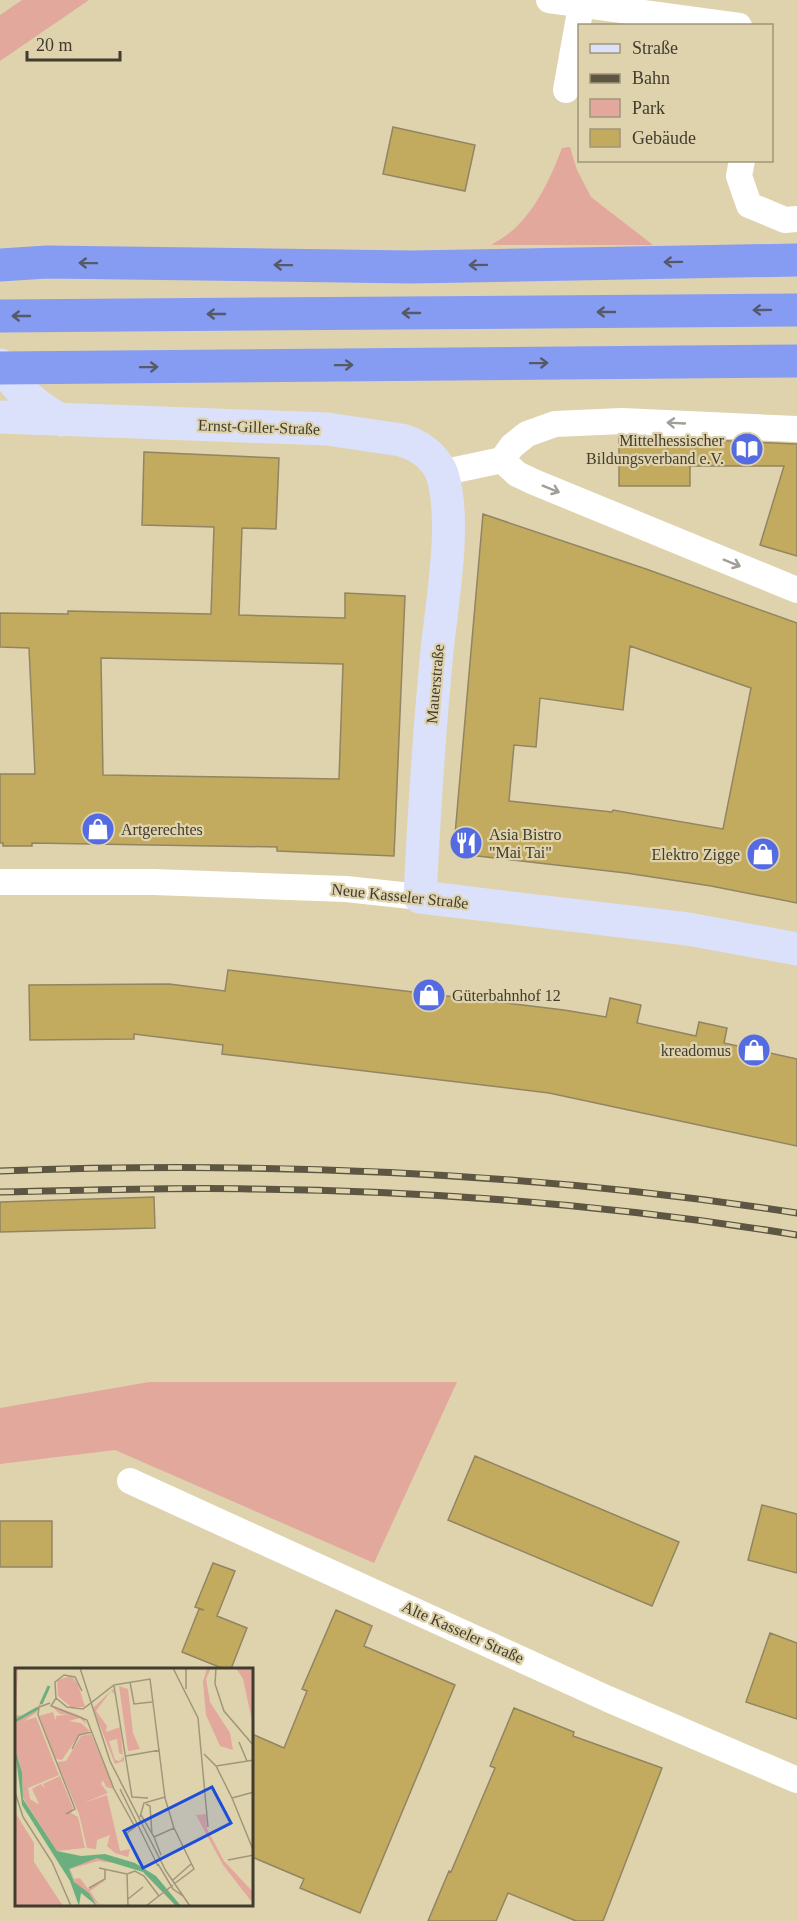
<svg xmlns="http://www.w3.org/2000/svg" width="797" height="1921" font-family="'Times New Roman',serif">
<rect width="100%" height="100%" fill="#dfd3ae"/>
<path fill="#e2a89c" d="M22 0H89L0 61V15Z
M570 147 577 170 591 197 653 245H491C499 240 508 235 514 229 537 208 551 177 562 148Z
M149 1382H457L374 1563 115 1450 0 1464V1408Z"/>
<path fill="#c2aa5f" stroke="#918563" stroke-width="1.5" fill-rule="evenodd" d="M393 127 475 145 465 191 383 174Z
M619 436 797 444V556L760 545 784 466H690V486H619Z
M144 452 279 458 276 529 242 528 239 615 345 618V593L405 596 394 856 277 851V847L32 843V846H3V843H0V774H35L29 648 0 647V613L68 614V611L211 614 214 527 142 525ZM101 658 343 664 339 779 103 775Z
M483 514 646 569 797 623V903L711 886 626 873 460 854 454 846ZM630 646 751 688 723 829 613 810 612 812 509 801 514 745 536 747 540 698 623 710Z
M228 970 564 1010 606 1017 610 998 641 1005 637 1023 696 1036 699 1022 727 1028 724 1043 797 1059V1146L549 1093 222 1054 223 1045 134 1034V1039L30 1040 29 985 169 984 225 991Z
M154 1197 155 1228 0 1232V1202Z
M475 1456 679 1542 652 1606 448 1520Z
M762 1505 797 1514V1573L748 1560Z
M0 1521H52V1567H0Z
M213 1563 235 1571 217 1616 247 1628 231 1669H224L182 1652 199 1609 204 1610 195 1607Z
M336 1610 372 1626 364 1646 455 1685 360 1913 300 1888 304 1879 252 1857V1734L284 1748 307 1691 302 1689Z
M770 1633 797 1643V1719L746 1702Z
M514 1708 574 1732 573 1736 662 1768 603 1921H576L508 1893 496 1921H428L449 1871 451 1872 495 1768 490 1766Z"/>
<g fill="none" stroke-linecap="round" stroke-linejoin="round">
<path stroke="#fff" stroke-width="26" d="M549 0 739 26
M566 90 581 6
M742 160 739 176 749 205 785 220 797 219
M502 460 517 474 534 482 797 590
M441 473 502 460 512 446 527 434 555 424 622 421 797 429
M0 882H154L346 889 420 897
M130 1481 608 1699 797 1780"/>
<path stroke="#dbe1fb" stroke-width="33" d="M0 365C21 391 31 404 61 420
M0 417 327 429 401 440C419 445 435 456 442 474 457 520 442 602 437 651 429 733 424 815 420 897L688 929 797 949"/>
<path stroke="#869cf3" stroke-width="33" d="M0 265 47 262 411 267 797 260
M0 316 797 310
M0 368 797 361"/>
<g stroke="#5c5643" stroke-width="7">
<path id="rail" d="M0 1171C267 1161 533 1172 797 1213
M0 1192C83 1191 167 1187 250 1189 433 1191 616 1205 797 1235"/>
</g>
<use href="#rail" stroke="#dfd3ae" stroke-width="4.5" stroke-dasharray="14" stroke-linecap="butt"/>
</g>
<defs><path id="oneway-shaft" d="M-6 0H5M1.5-3L5.5 0L1.5 3" fill="none" stroke-width="1.6" stroke-linecap="round" stroke-linejoin="round" transform="scale(1.5)"/></defs>
<g stroke="#565968">
<use href="#oneway-shaft" transform="translate(673 262) rotate(179)"/>
<use href="#oneway-shaft" transform="translate(88 263) rotate(-179)"/>
<use href="#oneway-shaft" transform="translate(283 265) rotate(-179)"/>
<use href="#oneway-shaft" transform="translate(478 265) rotate(179)"/>
<use href="#oneway-shaft" transform="translate(762 310) rotate(179)"/>
<use href="#oneway-shaft" transform="translate(606 312) rotate(180)"/>
<use href="#oneway-shaft" transform="translate(411 313) rotate(180)"/>
<use href="#oneway-shaft" transform="translate(216 314) rotate(180)"/>
<use href="#oneway-shaft" transform="translate(21 316) rotate(180)"/>
<use href="#oneway-shaft" transform="translate(539 363) rotate(-1)"/>
<use href="#oneway-shaft" transform="translate(344 365) rotate(-1)"/>
<use href="#oneway-shaft" transform="translate(149 367) rotate(-1)"/>
</g>
<g stroke="#a09e96">
<use href="#oneway-shaft" transform="translate(676 423) rotate(-177)"/>
<use href="#oneway-shaft" transform="translate(551 489) rotate(22)"/>
<use href="#oneway-shaft" transform="translate(732 563) rotate(22)"/>
</g>
<defs>
<g id="library-disc" transform="scale(1.725)"><circle r="9.5" fill="#556be1" stroke="#dfd3ae"/><path d="M-6-4Q-3-5.5-.7-3.5V5Q-3 3-6 4ZM6-4Q3-5.5 .7-3.5V5Q3 3 6 4Z" fill="#fff"/></g>
<g id="shop-disc" transform="scale(1.725)"><circle r="9.5" fill="#556be1" stroke="#dfd3ae"/><path d="M-5-2.5h2.3a2.7 3.5 0 0 1 5.4 0H5L5.5 6h-11ZM-1.5-2.5h3a1.5 2.3 0 0 0-3 0Z" fill="#fff"/></g>
<g id="restaurant-disc" transform="scale(1.725)"><circle r="9.5" fill="#556be1" stroke="#dfd3ae"/><path d="M-5-6h1v4h1v-4h1v4h1v-4h1v5L-1.5 .5V6h-2V.5L-5-1ZM5-6V6H3V1.5H1.5Q1.5-4 5-6Z" fill="#fff"/></g>
</defs>
<g fill-rule="evenodd">
<use href="#library-disc" x="747" y="449"/>
<use href="#shop-disc" x="98" y="829"/>
<use href="#restaurant-disc" x="466" y="843"/>
<use href="#shop-disc" x="763" y="854"/>
<use href="#shop-disc" x="429" y="995"/>
<use href="#shop-disc" x="754" y="1050"/>
</g>
<g text-anchor="middle" dominant-baseline="central" stroke-width="4.5" stroke-linejoin="round" paint-order="stroke">
<g font-size="16" fill="#413c2d" stroke="#dfd3ae">
<text transform="translate(259 427) rotate(2)">Ernst-Giller-Straße</text>
<text transform="translate(435 684) rotate(-85)">Mauerstraße</text>
<text transform="translate(400 896) rotate(6)">Neue Kasseler Straße</text>
<text transform="translate(463 1632) rotate(24)">Alte Kasseler Straße</text>
</g>
<g font-size="16" fill="#413c2d" stroke="#dfd3ae" text-anchor="end">
<text x="724" y="440">Mittelhessischer<tspan x="724" dy="18">Bildungsverband e.V.</tspan></text>
<text x="121" y="829" text-anchor="start">Artgerechtes</text>
<text x="489" y="834" text-anchor="start">Asia Bistro<tspan x="489" dy="18">"Mai Tai"</tspan></text>
<text x="740" y="854">Elektro Zigge</text>
<text x="452" y="995" text-anchor="start">Güterbahnhof 12</text>
<text x="731" y="1050">kreadomus</text>
</g>
</g>
<g transform="translate(15 1668)">
<rect width="238" height="238" fill="#dfd3ae"/>
<path d="M3 0 1 47 8 48 21 41 35 20 21 45 9 53 21 49 44 107 13 120 15 131 23 136 32 134 24 136 17 121 26 116 30 121 28 116 45 108 58 140 56 145 63 149 70 180 42 183 8 130 7 104 0 82V1ZM192 0H196L191 11 195 34 215 65 218 82 205 78 191 47 188 14ZM221 0H238V57L228 11ZM56 8 63 16 70 39H56L43 28 42 12ZM104 18 113 21 118 65 125 81 113 83ZM98 21 100 26 96 23 81 43 92 58 91 64 105 59 108 87 104 85 102 71 94 73 100 92 105 93 109 88V93L100 96 78 40ZM34 36 68 49 72 57 65 50 54 53 66 55 75 63 64 67 47 92 41 91 24 48 38 44 41 53V48L53 46H45ZM76 66 99 121 91 119 88 112 86 116 93 125 68 135 92 127 105 183 115 181 113 189 100 185 92 178 95 167 82 172 81 181 72 180 64 146 42 94 51 93 66 68ZM0 144 19 175V194L48 238H0ZM191 146 192 161 209 193 238 224 236 233 208 197 181 147ZM82 189 114 197 83 193 55 201 59 211 65 210 73 221 91 212 75 223 85 238 59 214 54 201Z" fill="#e2a89c"/>
<path d="M0 82 7 104 8 131 42 183 66 188 90 186 120 195 141 208 166 238H161L128 204 82 190 54 201 59 214 74 225 82 238 66 225 64 238 55 213 7 137Z" fill="#6caf7e"/>
<path fill="none" stroke="#6caf7e" stroke-width="3" d="M26 36 34 18M0 53 23 40"/>
<path fill="none" stroke="#a0977a" stroke-width="1.5" d="M65 0 95 93 151 203 175 238M158 0 183 50 193 159M171 0V21M201 0 200 16 209 43 239 78M115 14 119 36 137 34M99 18 117 129 133 130M41 30 36 38 72 52 99 121 120 159 112 165 116 177M41 30 52 39 68 41 99 17 135 11 150 130 159 160 139 169 146 187M41 30 40 14 49 7 60 9 67 23M35 35 24 39 23 47 60 141 51 146M224 74 232 93M57 81 64 67 77 64M189 86 201 98 217 130 239 184M111 88 145 82M201 98 239 92M105 121 143 198M0 124 8 149 37 194 56 238M217 130 239 124M131 136 135 138 137 166M126 147 139 169M125 149 129 135 150 129M213 192 239 187M143 196 158 221 168 228M84 200 112 206M112 206 120 203 129 208 144 228M112 206 113 238M158 212 176 196M159 216 179 201 159 160M74 220 90 211V201M113 231 128 219M131 238 158 217"/>
<path fill="#1d4ed8" fill-opacity="0.15" stroke="#1d4ed8" stroke-width="3" d="M197 119 216 155 128 200 109 163Z"/>
<rect width="238" height="238" fill="none" stroke="#413c2d" stroke-width="3"/>
</g>
<rect x="578" y="24" width="195" height="138" fill="#dfd3ae" stroke="#a0977a" stroke-width="1.5"/>
<rect x="590" y="44" width="30" height="9" fill="#dbe1fb" stroke="#a0977a" stroke-width="1.5"/>
<text x="632" y="54" font-size="18" fill="#413c2d">Straße</text>
<rect x="590" y="74" width="30" height="9" fill="#5c5643" stroke="#a0977a" stroke-width="1.5"/>
<text x="632" y="84" font-size="18" fill="#413c2d">Bahn</text>
<rect x="590" y="99" width="30" height="18" fill="#e2a89c" stroke="#a0977a" stroke-width="1.5"/>
<text x="632" y="114" font-size="18" fill="#413c2d">Park</text>
<rect x="590" y="129" width="30" height="18" fill="#c2aa5f" stroke="#a0977a" stroke-width="1.5"/>
<text x="632" y="144" font-size="18" fill="#413c2d">Gebäude</text>
<path d="M27 51v9h93v-9" fill="none" stroke="#413c2d" stroke-width="3"/>
<text x="36" y="51" font-size="18" fill="#413c2d" stroke="#dfd3ae" stroke-width="4.5" paint-order="stroke">20 m</text>
</svg>
